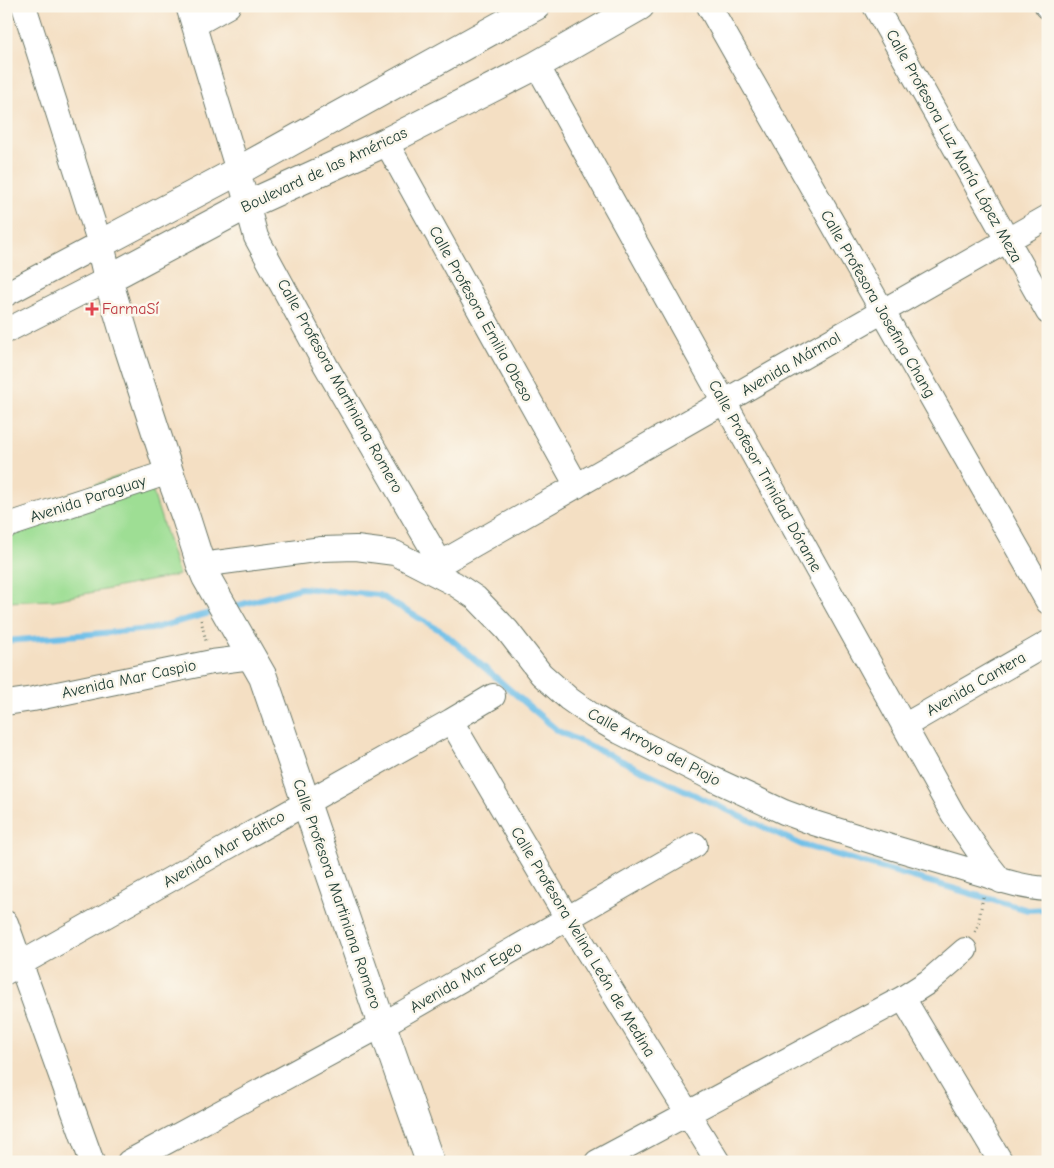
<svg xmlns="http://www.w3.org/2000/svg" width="1054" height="1168" font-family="'Comic Neue',sans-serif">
<rect width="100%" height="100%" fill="#fbf7ec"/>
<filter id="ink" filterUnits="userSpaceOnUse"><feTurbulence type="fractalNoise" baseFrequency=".02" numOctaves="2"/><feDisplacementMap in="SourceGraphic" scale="10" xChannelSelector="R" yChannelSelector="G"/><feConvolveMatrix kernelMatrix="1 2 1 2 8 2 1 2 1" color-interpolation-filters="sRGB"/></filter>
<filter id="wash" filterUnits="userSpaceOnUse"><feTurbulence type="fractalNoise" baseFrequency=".0096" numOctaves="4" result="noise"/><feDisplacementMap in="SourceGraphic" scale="20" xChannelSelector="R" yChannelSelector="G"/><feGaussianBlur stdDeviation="1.12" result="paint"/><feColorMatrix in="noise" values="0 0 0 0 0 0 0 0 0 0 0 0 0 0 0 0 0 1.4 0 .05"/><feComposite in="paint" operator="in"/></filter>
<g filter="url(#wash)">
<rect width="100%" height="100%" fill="#f4dfc3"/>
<path fill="#9ede94" stroke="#5e8e64" d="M145 467 179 575 54 600 6 602V516Z"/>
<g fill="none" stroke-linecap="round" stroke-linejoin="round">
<path stroke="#6cbee8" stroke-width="6" d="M232 607 301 588 379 595 443 632 558 731 802 845 1028 910 1048 909
M6 641 151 629 217 611"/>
</g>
</g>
<g filter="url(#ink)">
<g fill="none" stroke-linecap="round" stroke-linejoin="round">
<g stroke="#6a7666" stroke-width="26">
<path id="minor" d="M188 6 238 171 256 237 326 366 441 564
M709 6 1048 602
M875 6 1048 312
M1047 6 1048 7
M194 25 228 6
M537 65 953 814 983 858 1001 881
M386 142 577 486
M6 294 100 244 24 6
M6 331 108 279
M6 526 169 472
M201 565 322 549 356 548 395 553 455 584 476 598 507 630 541 674 569 699 593 716 620 732 707 776 784 812 814 823 884 845 986 875C1005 882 1026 888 1048 889
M429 570 1048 217
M6 703 33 699 212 662 252 657
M451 721 567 918 718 1162
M904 726 1048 643
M6 923 92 1162
M6 972 451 721 493 696
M903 998 1001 1162
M129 1162 382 1025 695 845
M597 1162 903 998 928 982 965 950"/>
</g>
<g stroke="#6a7666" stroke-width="30">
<path id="major" d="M108 279 247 205 386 142 537 65 640 6
M430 1162 382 1025 263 677 206 577 201 565 186 518 169 472 128 346 108 279 100 244 238 171 536 6"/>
</g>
<path stroke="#6a7666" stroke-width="3" stroke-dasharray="1 4" stroke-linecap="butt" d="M201 620 206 641
M975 932 978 925 983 897"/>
<use href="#minor" stroke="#fff" stroke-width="24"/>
<use href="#major" stroke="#fff" stroke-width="28"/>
</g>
</g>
<path fill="#e0444e" stroke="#fbf7ec" stroke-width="2" d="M89.5 301.5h5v5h5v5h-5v5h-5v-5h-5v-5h5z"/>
<g text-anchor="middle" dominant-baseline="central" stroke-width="5" stroke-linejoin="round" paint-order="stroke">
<g font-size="16" fill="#1f3d34" stroke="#fbf7ec">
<text transform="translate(954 146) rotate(61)">Calle Profesora Luz María López Meza</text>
<text transform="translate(324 170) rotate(-25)">Boulevard de las Américas</text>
<text transform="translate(878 304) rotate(60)">Calle Profesora Josefina Chang</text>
<text transform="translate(481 314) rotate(61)">Calle Profesora Emilia Obeso</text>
<text transform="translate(791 364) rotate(-30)">Avenida Mármol</text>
<text transform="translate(340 386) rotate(61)">Calle Profesora Martiniana Romero</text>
<text transform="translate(765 476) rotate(61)">Calle Profesor Trinidad Dórame</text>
<text transform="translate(88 499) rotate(-18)">Avenida Paraguay</text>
<text transform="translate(129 679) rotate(-12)">Avenida Mar Caspio</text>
<text transform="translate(976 684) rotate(-30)">Avenida Cantera</text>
<text transform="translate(654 747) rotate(28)">Calle Arroyo del Piojo</text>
<text transform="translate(224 849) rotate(-30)">Avenida Mar Báltico</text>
<text transform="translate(337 894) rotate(71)">Calle Profesora Martiniana Romero</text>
<text transform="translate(583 942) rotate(59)">Calle Profesora Velina León de Medina</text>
<text transform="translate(466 977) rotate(-30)">Avenida Mar Egeo</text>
</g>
<g font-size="16" fill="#be3a42" stroke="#fbf7ec" text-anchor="start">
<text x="102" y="309">FarmaSí</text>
</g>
</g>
<rect width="1054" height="1168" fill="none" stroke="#fbf7ec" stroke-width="25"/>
</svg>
